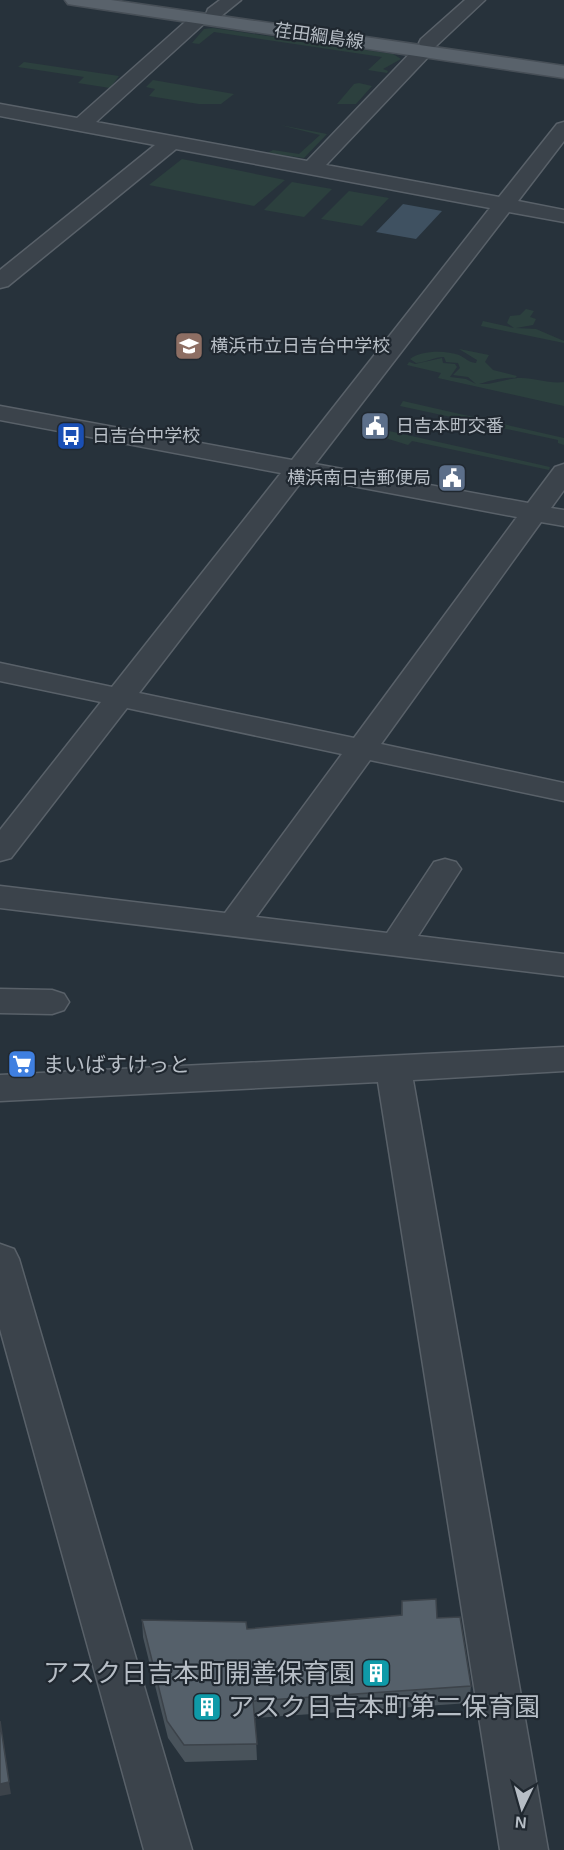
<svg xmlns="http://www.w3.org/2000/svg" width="564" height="1850" font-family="Arial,'Noto Sans JP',sans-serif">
<rect width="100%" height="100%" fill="#27323b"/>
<path fill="#2c403e" d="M213 28 393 54 401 59 383 69 388 71 387 73 368 70 382 57 214 32 199 44 192 43 204 29Z
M24 62 119 76 110 88 78 83 84 77 18 67Z
M153 80 234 94 221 104H199L149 96 155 89 146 87Z
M359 83 372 86 356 104H337L354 84Z
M280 125 327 134 304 158 268 153 273 150 299 154 320 135Z
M182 159 285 180 254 206 149 185Z
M292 182 332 189 304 217 264 210Z
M349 191 389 198 362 226 321 219Z
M526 309 534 311 530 317 536 319 533 325 516 328 536 329 564 341V343L481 326 483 321 514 328 507 323 510 316 520 315Z
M459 349 489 355 485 362 493 370 517 376 515 378C502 377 490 381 479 384 494 385 507 378 521 378 536 378 549 384 564 382V406L438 378 441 373 407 365 409 362 415 364 442 358 443 363 455 364 457 367 450 377 466 379 476 384 468 377 453 375 460 368 458 363 446 362 444 357C434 357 427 362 416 363L410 359C421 350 446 350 459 355 466 358 467 362 476 363L477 360Z
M403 401 564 438V445L558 443V440L400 406Z
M389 431 550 467 549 470 412 441 408 445 382 437Z"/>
<path fill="#3f5161" d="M403 204 442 211 416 239 376 232Z"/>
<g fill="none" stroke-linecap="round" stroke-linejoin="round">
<g stroke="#596169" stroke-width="3">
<path id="minor" d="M220 0H241L220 17H208L206 22 96 122 307 161 416 47 421 46 419 43 421 39 465 0H485L435 47 430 48 432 51 430 55 326 165 499 197 557 124 564 122V141L518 201 564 210V222L509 212 315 464 528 503 555 467 564 464V490L551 508 564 510V526L541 522 381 744 564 783V801L370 760 256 917 387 933 434 862 445 859 456 862 461 869 418 936 564 954V976L0 908V886L225 913 342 754 127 708 11 858 0 861V830L101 702 0 681V663L112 687 281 473 0 420V406L292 460 490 208 176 149 8 286 0 288V270L155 145 0 116V104L77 118 194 14H206L208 9ZM305 477 517 517 354 738 139 693Z
M0 989 52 990 64 994 69 1002 64 1010 52 1014 0 1013Z
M564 1047V1071L413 1080 548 1850H500L378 1082 0 1101V1075Z
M0 1244 14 1249 19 1259 192 1850H144L0 1329Z"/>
</g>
<g stroke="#474f57" stroke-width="3">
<path id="major" d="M65 0H111L564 66V78L74 5 68 4Z"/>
</g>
<use href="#minor" fill="#3b434b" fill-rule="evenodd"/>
<use href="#major" fill="#59626b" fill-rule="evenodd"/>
</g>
<path fill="#49535b" d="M402 1601 437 1618 471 1686 469 1703 255 1718 257 1760 185 1762 168 1738 143 1637 142 1620 247 1629 401 1615Z"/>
<path fill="#3c434a" d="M9 1782 11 1794 0 1796V1784Z"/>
<path fill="#55606a" stroke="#3c434a" stroke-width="1.5" d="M436 1599 437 1618 460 1617 471 1686 253 1701 257 1744 184 1745 167 1721 142 1620 246 1622 247 1629 402 1615V1601Z
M0 1721 9 1782 0 1784Z"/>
<defs>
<g id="school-square" transform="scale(1.5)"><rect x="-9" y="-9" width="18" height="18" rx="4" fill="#8d6e63" stroke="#202830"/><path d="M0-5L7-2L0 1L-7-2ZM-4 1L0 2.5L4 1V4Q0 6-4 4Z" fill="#fff"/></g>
<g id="civic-square" transform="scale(1.5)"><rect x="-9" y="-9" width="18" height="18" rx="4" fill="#5c6f8a" stroke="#202830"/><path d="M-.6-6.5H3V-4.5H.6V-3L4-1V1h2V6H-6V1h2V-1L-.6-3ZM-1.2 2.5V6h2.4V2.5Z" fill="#fff"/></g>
<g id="bus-square" transform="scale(1.5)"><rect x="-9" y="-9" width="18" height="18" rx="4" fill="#1a4fb4" stroke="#202830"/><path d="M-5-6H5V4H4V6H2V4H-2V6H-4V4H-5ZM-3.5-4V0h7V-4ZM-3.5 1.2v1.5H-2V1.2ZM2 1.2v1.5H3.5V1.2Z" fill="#fff"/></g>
<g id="supermarket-square" transform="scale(1.5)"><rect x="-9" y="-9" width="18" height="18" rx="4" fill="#3f7fe0" stroke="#202830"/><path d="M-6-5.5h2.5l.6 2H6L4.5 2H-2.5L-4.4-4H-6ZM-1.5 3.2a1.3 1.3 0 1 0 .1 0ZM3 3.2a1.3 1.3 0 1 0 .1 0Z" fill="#fff"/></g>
<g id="building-square" transform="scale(1.5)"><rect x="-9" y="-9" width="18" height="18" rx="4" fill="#0f9aa8" stroke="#202830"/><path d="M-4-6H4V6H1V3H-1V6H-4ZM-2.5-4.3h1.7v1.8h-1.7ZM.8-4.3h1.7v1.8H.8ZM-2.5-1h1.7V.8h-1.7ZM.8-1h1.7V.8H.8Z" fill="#fff"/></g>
</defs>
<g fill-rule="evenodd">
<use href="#school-square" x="189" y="346"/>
<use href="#civic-square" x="375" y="426"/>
<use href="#bus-square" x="71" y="436"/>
<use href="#civic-square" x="452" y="478"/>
<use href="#supermarket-square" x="22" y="1064"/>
<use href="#building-square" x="376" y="1673"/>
<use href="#building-square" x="207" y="1707"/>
</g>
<g text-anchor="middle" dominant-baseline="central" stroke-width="4.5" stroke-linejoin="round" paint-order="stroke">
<g font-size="18" fill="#b7bec6" stroke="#202830">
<text transform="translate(319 36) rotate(8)">荏田綱島線</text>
</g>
<g font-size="18" fill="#b7bec6" stroke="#202830" text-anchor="start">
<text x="210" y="346">横浜市立日吉台中学校</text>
<text x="396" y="426">日吉本町交番</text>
<text x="92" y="436">日吉台中学校</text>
<text x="431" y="478" text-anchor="end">横浜南日吉郵便局</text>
</g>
<g font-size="21" fill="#b7bec6" stroke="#202830" text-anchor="start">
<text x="43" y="1064">まいばすけっと</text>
</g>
<g font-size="26" fill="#b7bec6" stroke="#202830" text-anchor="end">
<text x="355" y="1673">アスク日吉本町開善保育園</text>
<text x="228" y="1707" text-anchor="start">アスク日吉本町第二保育園</text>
</g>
</g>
<g transform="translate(522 1808) rotate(185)" stroke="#202830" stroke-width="4.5" paint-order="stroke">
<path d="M0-4.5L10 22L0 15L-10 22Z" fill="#b7bec6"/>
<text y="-9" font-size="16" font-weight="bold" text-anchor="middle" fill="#b7bec6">N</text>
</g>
</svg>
